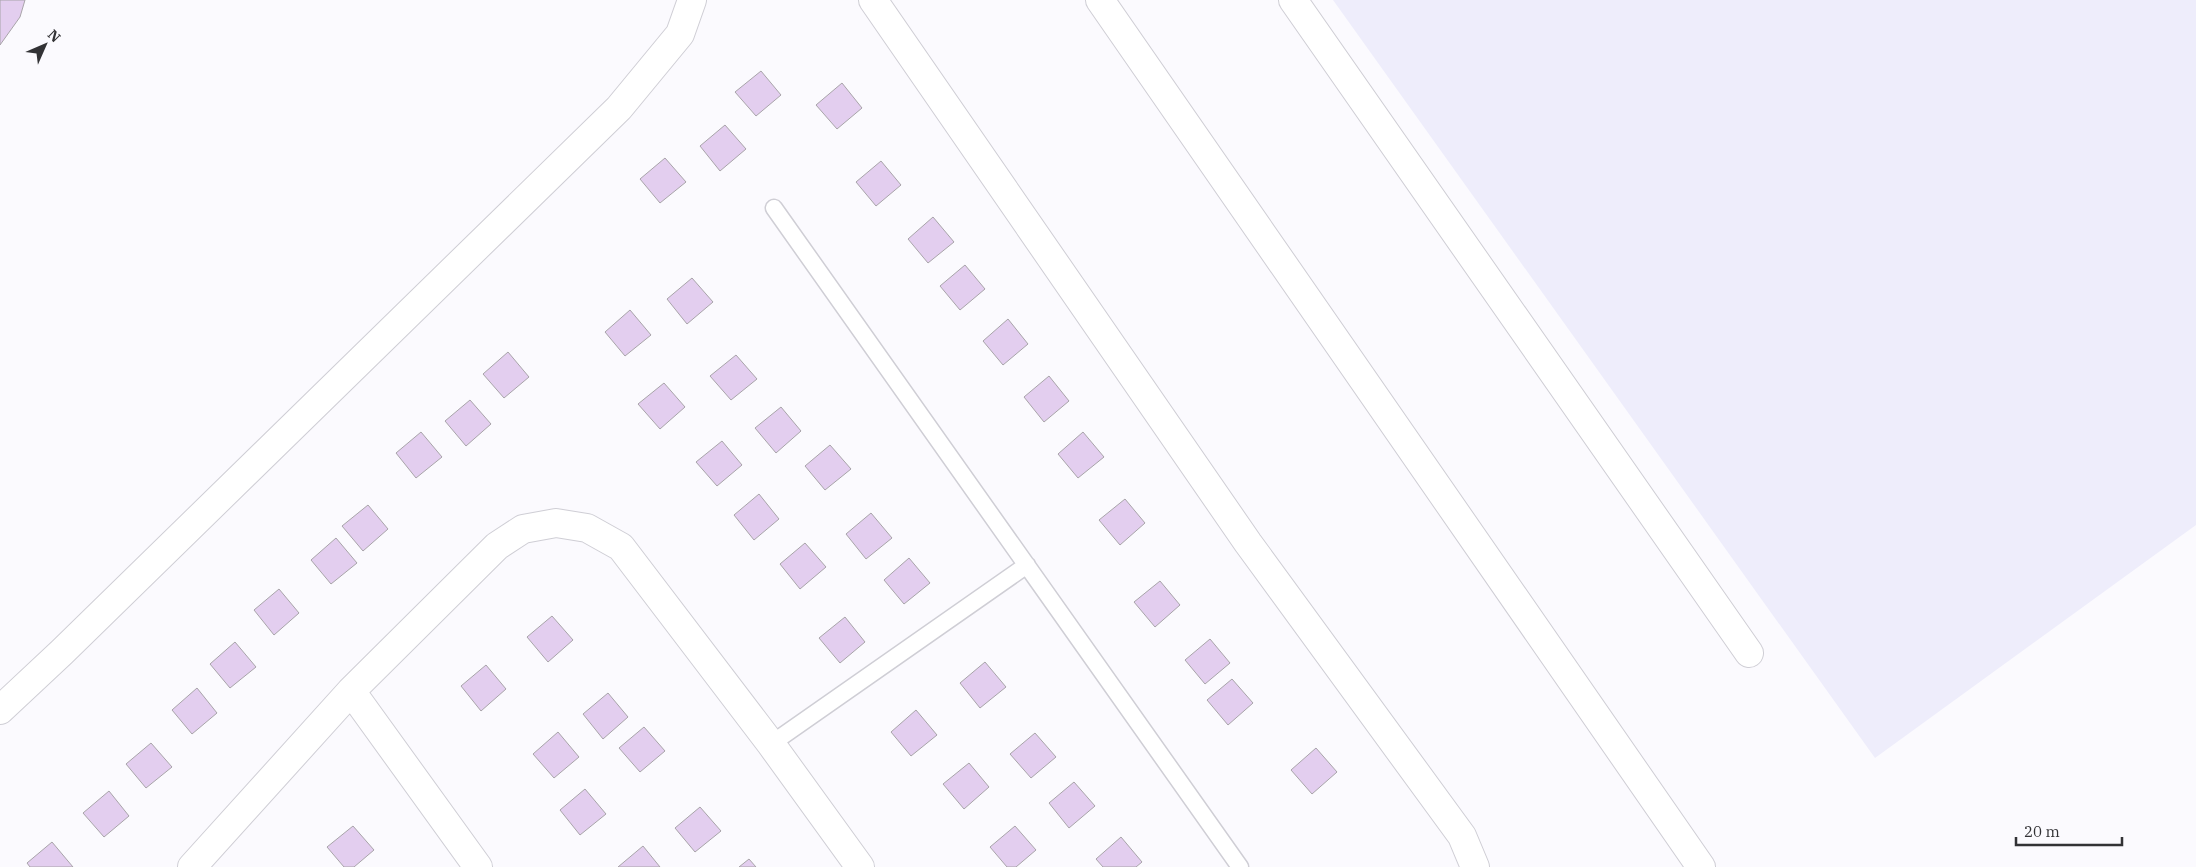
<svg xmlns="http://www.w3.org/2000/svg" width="2196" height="867" font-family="'IBM Plex Serif',serif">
<rect width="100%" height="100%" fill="#fbfafe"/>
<path fill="#eeedfb" d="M1333 0H2196V525L1875 758Z"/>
<path fill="#e3ceef" stroke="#a8a4a9" d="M0 0H25L20 17 0 45Z
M761 71 781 95 756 116 735 92Z
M842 83 862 108 837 129 816 105Z
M725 125 746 149 720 171 700 146Z
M665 158 686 182 660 203 640 179Z
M881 161 901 185 876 206 856 182Z
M933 217 954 242 928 263 908 239Z
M965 265 985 289 960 310 940 286Z
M692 278 713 302 687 324 667 299Z
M630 310 651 335 625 356 605 332Z
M1008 319 1028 344 1003 365 983 341Z
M508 352 529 377 504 398 483 374Z
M736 355 757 379 731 400 710 376Z
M1049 376 1069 401 1044 422 1024 397Z
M664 383 685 407 660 429 638 404Z
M470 400 491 424 466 446 445 421Z
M781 407 801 431 776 453 755 428Z
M421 432 442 457 416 478 396 453Z
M1083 432 1104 457 1078 478 1058 454Z
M722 441 742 465 717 486 696 462Z
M830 445 851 469 825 490 805 466Z
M759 494 779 519 754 540 734 515Z
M1125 499 1145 523 1120 545 1099 520Z
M368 505 388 529 363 551 342 526Z
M871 513 892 538 866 559 846 534Z
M336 538 357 563 331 584 311 560Z
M805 543 826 567 800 589 780 564Z
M909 558 930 583 904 604 884 580Z
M1160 581 1180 605 1155 627 1134 602Z
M279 589 299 613 274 635 254 610Z
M552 616 573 640 548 662 527 637Z
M845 617 865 642 840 663 819 638Z
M1210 639 1230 663 1205 684 1185 660Z
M235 642 256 667 230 688 210 664Z
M985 662 1006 687 980 708 960 683Z
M486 665 506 689 481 711 461 686Z
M1232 679 1253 703 1228 725 1207 700Z
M197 688 217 713 192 734 172 710Z
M608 693 628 717 603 739 583 714Z
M916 710 937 735 911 756 891 732Z
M644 727 665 751 640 772 619 748Z
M558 732 579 757 554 778 533 754Z
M1035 733 1056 757 1031 778 1010 754Z
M151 743 172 767 146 788 126 764Z
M1316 748 1337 772 1312 794 1291 770Z
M969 763 989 787 964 809 943 784Z
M1074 782 1095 806 1069 828 1049 803Z
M585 789 606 814 580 835 560 810Z
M109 791 129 816 104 837 83 813Z
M700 807 721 831 695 852 675 828Z
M353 826 374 850 354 867H344L327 847Z
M1015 826 1036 850 1016 867H1007L990 847Z
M1121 837 1142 862 1136 867H1103L1096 859Z
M52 842 73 867H30L27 863Z
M643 846 660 867H618Z
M749 859 756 867H739Z"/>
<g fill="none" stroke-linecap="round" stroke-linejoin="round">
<g stroke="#cfced5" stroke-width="19">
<path id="service" d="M774 208 1240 867
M771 744 1027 565"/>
</g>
<g stroke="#cfced5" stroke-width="30">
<path id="minor" d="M873 0 1248 543 1462 836 1475 867
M1293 0 1749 653
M351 691 478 867
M0 710 62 652 619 108 680 34 692 0
M192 867 351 691 497 546 523 529 556 523 587 528 621 547 771 744 860 867"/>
</g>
<g stroke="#cfced5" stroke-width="30">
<path id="secondary" d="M1100 0 1701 867"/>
</g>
<use href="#service" stroke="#fff" stroke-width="16"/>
<use href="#minor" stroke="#fff" stroke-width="28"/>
<use href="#secondary" stroke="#fff" stroke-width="28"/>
</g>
<g transform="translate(45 45) rotate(45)" stroke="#fbfafe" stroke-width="4" paint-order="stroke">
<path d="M0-4L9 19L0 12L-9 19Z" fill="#323235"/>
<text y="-8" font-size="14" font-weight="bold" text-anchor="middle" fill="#323235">N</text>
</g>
<path d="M2016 837v8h106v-8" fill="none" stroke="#323235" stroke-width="2.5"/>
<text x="2024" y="837" font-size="15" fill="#323235" stroke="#fbfafe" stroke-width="4" paint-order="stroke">20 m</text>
</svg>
